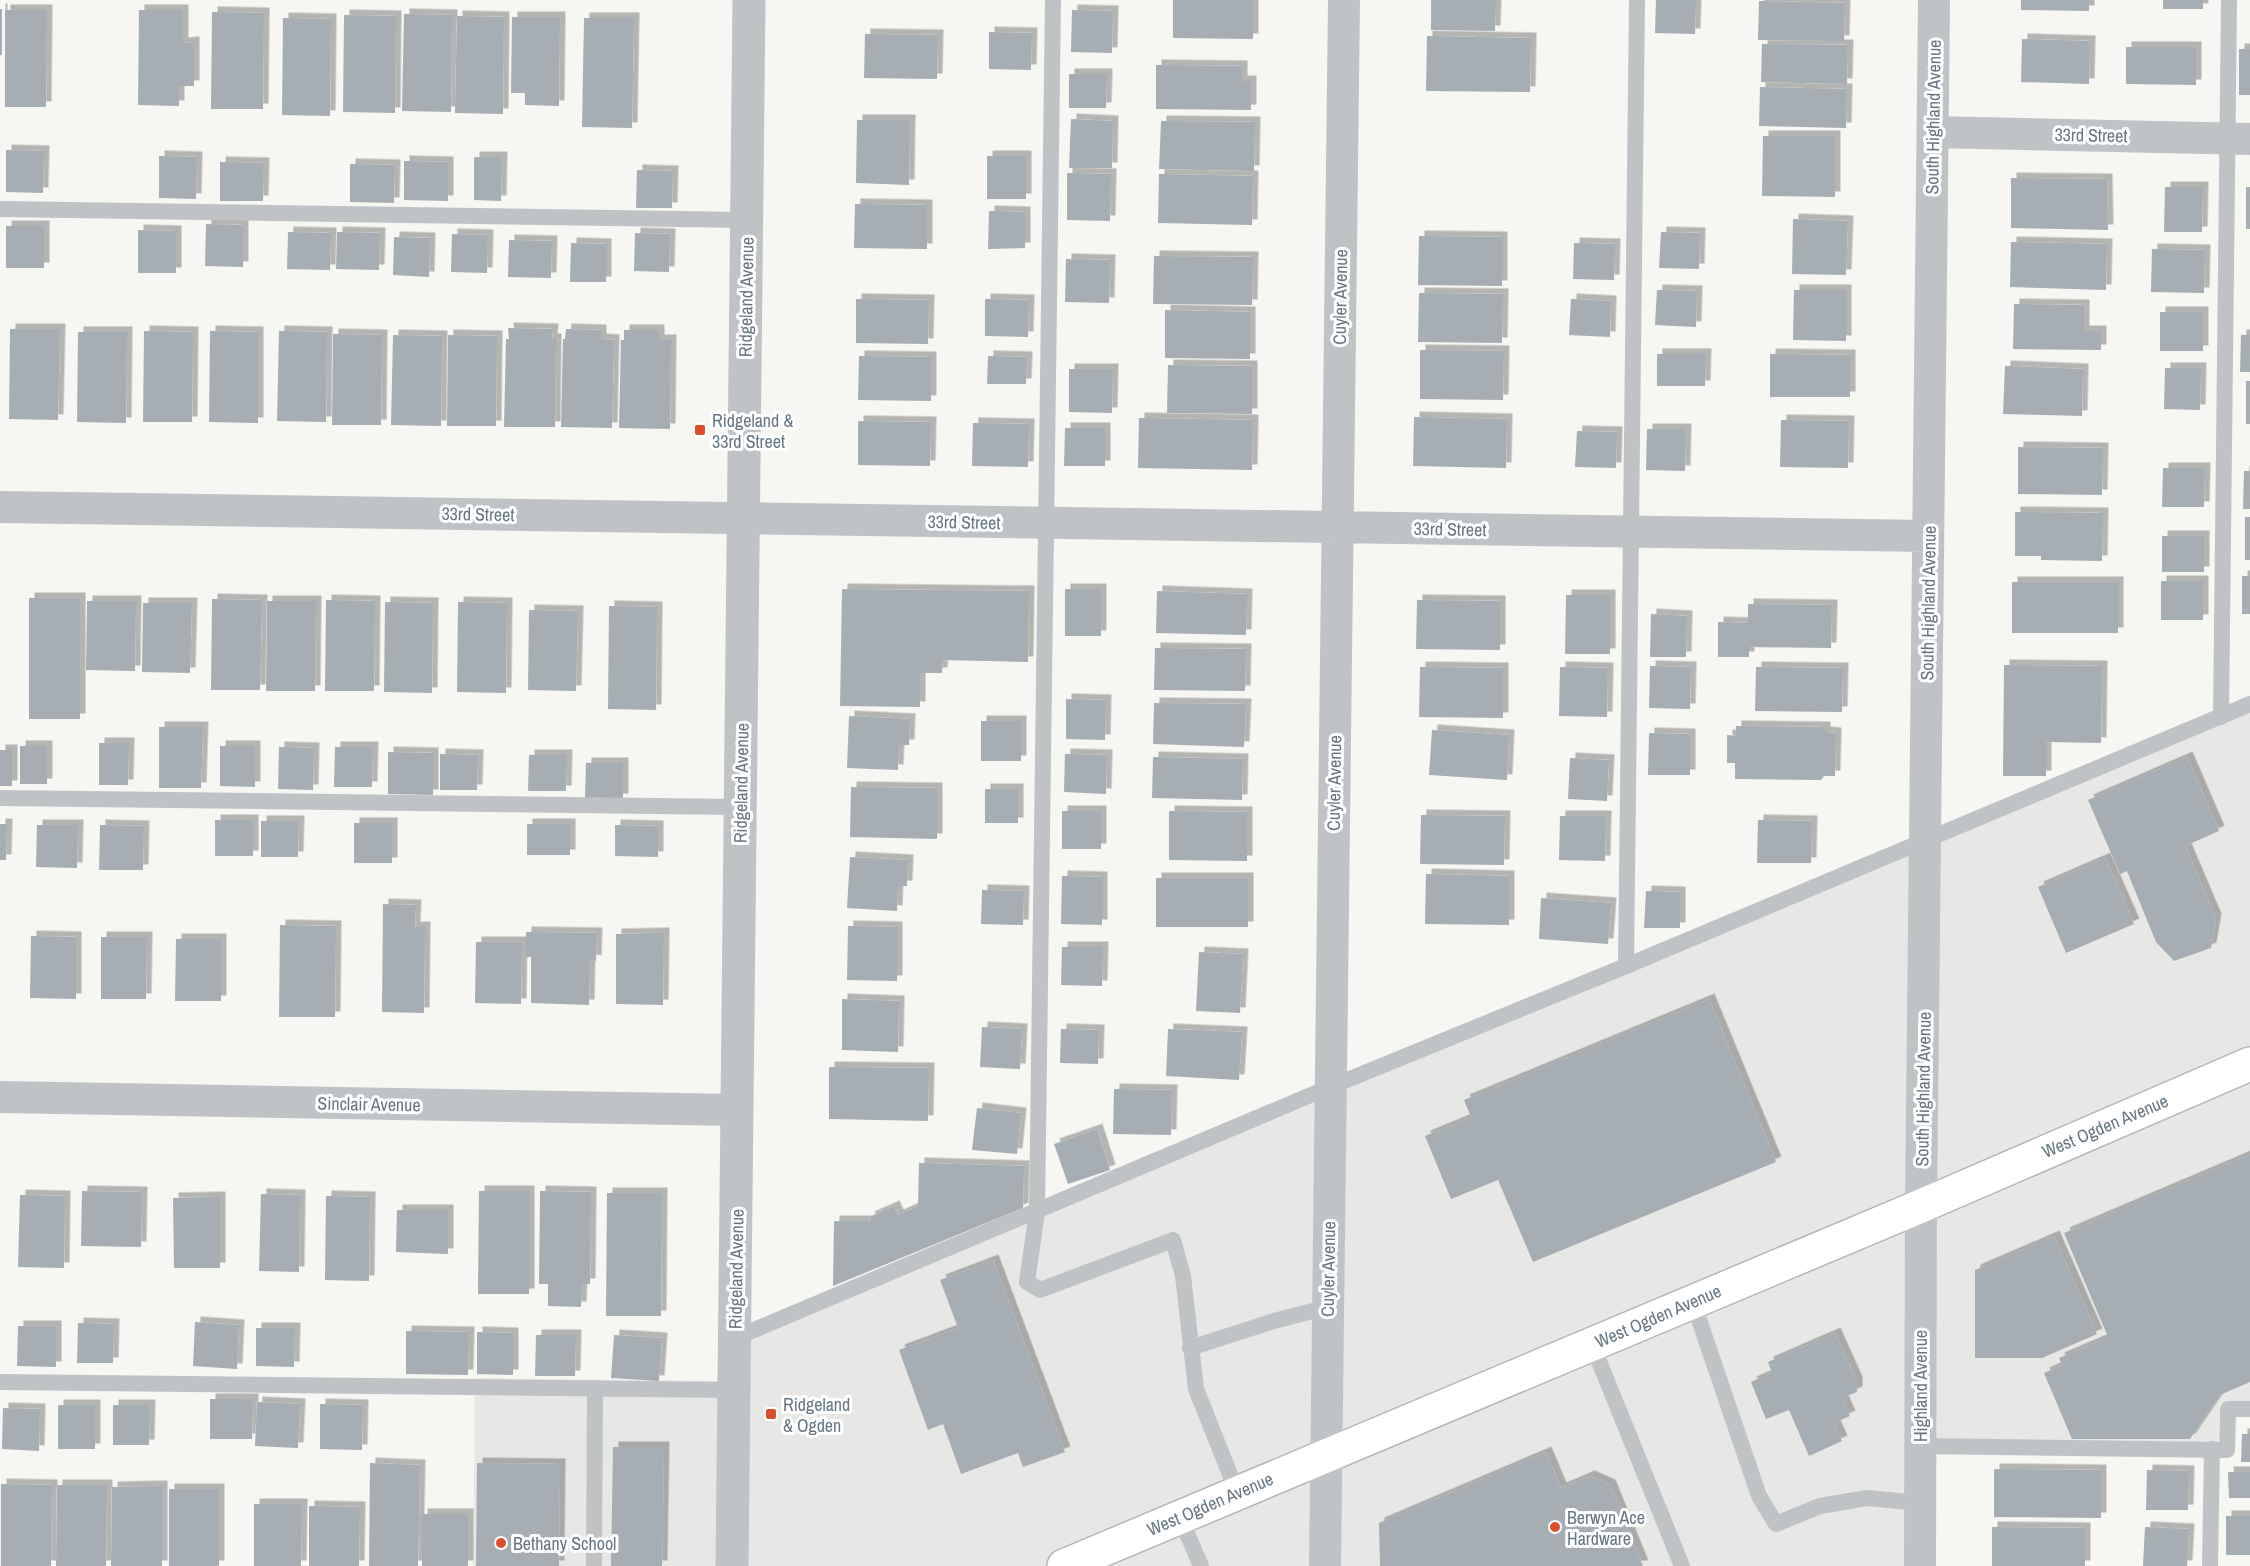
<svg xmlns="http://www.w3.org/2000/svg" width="2250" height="1566" font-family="'Archivo Narrow',sans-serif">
<defs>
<filter id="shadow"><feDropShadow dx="5.5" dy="-5.5" stdDeviation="0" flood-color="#0004"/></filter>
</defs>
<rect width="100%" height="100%" fill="#f6f6f3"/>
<path fill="#e7e7e6" d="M2250 710V1404L2220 1403 2218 1442 1911 1440V1566H739L744 1342Z
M475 1378 724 1381 722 1566H473Z"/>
<path fill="#a6aeb4" filter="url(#shadow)" d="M1173 0H1253V39L1173 38Z
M1431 0H1496L1495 31 1431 30Z
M1656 0H1696L1695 34 1655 33Z
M2021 0H2089V11L2021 10Z
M2163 0H2203V9H2163Z
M1759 1 1845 3 1844 41 1758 40Z
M0 9H2V55H0Z
M5 10H47L46 107H5Z
M139 10H183V43L194 42V86H179V106L138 105Z
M1072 10 1113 11 1112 53 1071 52Z
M212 12 264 13 263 109H211Z
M404 14 452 15 451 112 402 111Z
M344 15 396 16 395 113 343 112Z
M457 16 504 17 503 114 455 113Z
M512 17H560L559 106 525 105V93H511Z
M283 18 331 19 330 116 282 115Z
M584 18H634L632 128 582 127Z
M989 32 1032 33 1031 70 989 69Z
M865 34 938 35 937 79 864 78Z
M1427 36 1531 38 1530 92 1426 91Z
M2022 39 2090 41 2089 84 2021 82Z
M1762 44 1848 45 1847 84 1761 82Z
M2126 47H2196V85L2126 84Z
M2239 49H2250V95H2239Z
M1156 65 1242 66V81H1251V110L1156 109Z
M1069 74H1107L1106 108H1069Z
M1760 87 1847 89 1846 128 1759 126Z
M1071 119 1113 121 1112 168H1069Z
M857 120H910L909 185 856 183Z
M1161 121 1255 122 1254 171 1159 169Z
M1763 136H1835V197L1762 196Z
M6 150 44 151 43 193 6 192Z
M159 156 197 157 196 199 159 198Z
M987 156H1026V199H987Z
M474 157H502L501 201 474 200Z
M404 161 448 162V201L404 200Z
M220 162 264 163 263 201H220Z
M350 164 395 165 394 203 350 202Z
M637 170 673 171 672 208H636Z
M1067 173 1111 174 1110 221 1067 220Z
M1159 174 1253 176 1252 225 1158 223Z
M2011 178 2107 179 2108 230 2011 228Z
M2165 187H2203L2202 232H2164Z
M2246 187H2250V229H2246Z
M855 204 927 205V249L854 248Z
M989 211 1025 212V248L988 249Z
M1793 219 1848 221 1846 275 1792 274Z
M206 224 243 225V267L205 266Z
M6 226H44V268H6Z
M138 230 176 231V273H138Z
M288 232 331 233 330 270 287 269Z
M337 232 380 233 379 270 336 269Z
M1661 232 1700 233 1699 269 1659 268Z
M635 233 670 234 669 272 634 271Z
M452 234 488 235 487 273 451 272Z
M1419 236 1502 237V286L1418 285Z
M394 237 430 238 429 277 393 275Z
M509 240 552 241 551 278 508 277Z
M2011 242 2107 244 2106 290 2010 287Z
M571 243 606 244V282H570Z
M1574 243 1615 244 1614 280 1573 279Z
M2152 249 2205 250 2204 293 2151 292Z
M1154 256 1253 257 1252 305 1153 304Z
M1066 259 1110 260 1109 303 1065 302Z
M1657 290 1697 291 1696 327 1655 325Z
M1794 290H1846V341L1793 340Z
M1419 293 1503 294 1502 343 1418 342Z
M856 299 929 300 928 344 856 343Z
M985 299 1029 300 1028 337 985 336Z
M1571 299 1611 301 1610 337 1569 335Z
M2014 304 2084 305V331H2101V350L2013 349Z
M1165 310 1250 312V359L1165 358Z
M2160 312H2203V351H2160Z
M508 328 553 329 552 339H556L555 427H504L506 339H509Z
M10 329H60L58 420 9 419Z
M566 329 601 330V339L614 340 612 428 561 427 563 339H565Z
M624 330H659V340H671L670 429 619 428 621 340H624Z
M144 331 193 332 192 422H143Z
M210 331 258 332V423L209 422Z
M279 331 327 332 326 422 277 421Z
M78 332H127L126 423 77 422Z
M333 334 382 335 381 425H332Z
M393 335 442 336 441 426 391 425Z
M448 335 497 336 496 426H447Z
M2241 335H2250V372H2240Z
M1420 350 1504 351 1503 400 1420 399Z
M1657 354H1706L1705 386H1657Z
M1770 354 1850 355V397H1770Z
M859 356 931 357V401L858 400Z
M988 356 1027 357 1026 384H987Z
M1168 365 1252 366V414L1167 413Z
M2005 366 2083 369 2082 416 2003 414Z
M2165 368H2201L2200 410 2164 409Z
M1069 369H1113L1112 413 1069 412Z
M2246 381H2250V424H2246Z
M1414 417 1507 419 1506 468 1413 466Z
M1139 418 1253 420 1252 470 1138 468Z
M1781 420 1849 421 1848 468 1780 467Z
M858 421 931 422 930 466 858 465Z
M973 423 1029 424 1028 467 972 466Z
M1065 428H1105V466H1064Z
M1647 429H1686L1685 471 1646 470Z
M1577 431 1617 432 1616 468 1575 467Z
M2018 447 2103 448 2102 495 2018 494Z
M2163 468H2205L2204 507H2162Z
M2244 471H2250V509H2243Z
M2015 512 2103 513 2102 561 2041 560V556H2015Z
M2245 517H2250V560H2245Z
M2162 536H2204V572H2162Z
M2242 576H2250V614H2242Z
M2161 581H2203V620H2161Z
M2012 582H2118V633H2012Z
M842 589 1029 591 1028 662 943 660 942 673H920V707L840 706Z
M1065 589H1101V636H1065Z
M1157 591 1247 594 1246 635 1156 633Z
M1566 595H1610V654H1565Z
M29 598H80V719H29Z
M212 599 262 600 260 690H211Z
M326 600 375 601 374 691H325Z
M1417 600 1500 601V650L1416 649Z
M87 601H136L135 671 86 670Z
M267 601H316L315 691H266Z
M385 602 433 603 432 693 384 692Z
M458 602 507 603 506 693 457 692Z
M143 603H192L190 673 142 672Z
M1748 604 1832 605 1831 648 1749 647V657H1718V622L1748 623Z
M609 606 657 607 656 710 608 709Z
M529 610 578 611 576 691 528 690Z
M1651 614 1687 616 1686 657H1650Z
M1155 648 1246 649 1245 691 1154 690Z
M2004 665 2102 666 2101 743 2046 742V776H2003Z
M1650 666 1691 667 1690 709 1649 708Z
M1420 667 1503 668V718L1419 717Z
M1560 667 1608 668 1607 717 1559 716Z
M1756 667 1843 668 1842 712 1755 711Z
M1066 699 1106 700 1105 740 1066 739Z
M1154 703 1246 704 1244 747 1153 744Z
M849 716 910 719 909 745H899L898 770 847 768Z
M981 721H1021V761H981Z
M1736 726 1825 727V732L1836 733 1835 776H1824L1821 780 1735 779V763H1727V735L1736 736Z
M159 727H203L201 788H159Z
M1432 730 1509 735 1507 780 1429 775Z
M1649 733 1690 734V775H1648Z
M99 743H129L128 785H99Z
M20 746H47V784H20Z
M220 746H255V787L220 786Z
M279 747 314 748 313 790 278 789Z
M335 747H373L372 787H334Z
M0 750H12V786H0Z
M388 752 433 753V795L388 794Z
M440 754 478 755 477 790H440Z
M1065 754 1107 755 1106 794 1064 792Z
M529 755H567L566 791H528Z
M1153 757 1243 759 1242 800 1152 798Z
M2187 757 2219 831 2185 846 2216 919 2211 948 2174 961 2156 942 2127 871 2120 874 2088 800Z
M1570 758 1609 760 1607 801 1568 799Z
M586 763H623V799H585Z
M851 787 937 788V839L850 837Z
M985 789H1018V823H985Z
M1062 811H1101V849H1062Z
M1169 811 1247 812V861L1169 860Z
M1421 815 1505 816 1504 865 1420 864Z
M1560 816H1606L1605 861 1559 860Z
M215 820H253V856H215Z
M1758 820 1812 821 1811 863H1757Z
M261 821H299L298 857H261Z
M354 823H392V863H354Z
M0 824H7L6 860H0Z
M527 824H570V855H527Z
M37 825H78L77 868 36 867Z
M100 825 144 826 143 870H99Z
M615 825 658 826V857L615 856Z
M850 857 908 860 907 886H898L897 911 847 908Z
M2105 858 2134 924 2066 953 2038 887Z
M1426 874 1509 876V925L1425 924Z
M1062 876 1102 877V925L1061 924Z
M1156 878H1248V927H1156Z
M982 890 1024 891 1023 925 981 924Z
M1646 891 1680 892V928H1644Z
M1541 898 1611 903 1608 944 1539 939Z
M383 904 416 905 415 927H425L424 1013 382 1012Z
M280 925 336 926 335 1017H279Z
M848 926 897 927V981L847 980Z
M526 932 597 933 596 961 590 960 589 1005 531 1003V957H526Z
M664 933 663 1005 616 1004V934Z
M31 936 76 937V999L30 998Z
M101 937H147L146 999H101Z
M176 939H221V1001H175Z
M476 942H522L521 1004 475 1003Z
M1062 947H1103L1102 986 1061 985Z
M1199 952 1243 954 1240 1013 1196 1011Z
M842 999 899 1001 898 1052 842 1050Z
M1709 999 1776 1162 1533 1262 1498 1180 1451 1199 1425 1136 1471 1117 1464 1100Z
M982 1027 1022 1029 1020 1069 980 1067Z
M1061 1029 1099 1030 1098 1064 1060 1063Z
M1168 1029 1242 1032 1239 1080 1166 1076Z
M829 1067 929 1068 928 1121 829 1119Z
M1114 1089 1172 1090 1171 1135 1113 1134Z
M977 1108 1021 1113 1017 1154 972 1150Z
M1097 1129 1110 1170 1068 1184 1054 1144Z
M2250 1154V1382L2220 1395 2190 1439H2072L2044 1373 2062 1365 2059 1358 2108 1337 2064 1233Z
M919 1163 1024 1166 1023 1208 833 1286 834 1221H871L869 1217 894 1206 898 1215 918 1206Z
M82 1191 142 1192 141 1247 81 1246Z
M479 1191H529V1294H478Z
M540 1191 591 1192 590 1284H582L581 1307 548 1306V1284H539Z
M607 1193H662L661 1316H606Z
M261 1194 300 1195 299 1272 259 1271Z
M20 1195 65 1196 64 1268 18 1267Z
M326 1196 370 1197 369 1281 325 1280Z
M220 1197V1268H174L173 1198Z
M397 1210H448V1254L396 1252Z
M2054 1236 2097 1334 2042 1358H1975V1270Z
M993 1260 1065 1452 1023 1467 1018 1453 961 1474 943 1424 928 1430 899 1350 958 1328 940 1280Z
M195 1322 239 1325 237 1369 193 1366Z
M78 1323 114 1324 113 1363H77Z
M18 1326H56V1367L17 1366Z
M256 1328H295L294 1367 256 1366Z
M406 1331 469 1332 468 1375 406 1374Z
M477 1332 513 1333V1375L477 1374Z
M1835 1333 1857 1382V1392L1842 1398 1850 1416 1834 1423 1842 1441 1809 1456 1789 1410 1766 1419 1751 1382 1772 1373 1768 1362Z
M536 1335H576L575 1376H535Z
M614 1335 662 1338 659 1381 611 1378Z
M210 1399H253L252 1439H210Z
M257 1402 300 1404 298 1448 255 1446Z
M320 1404 363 1405 362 1450 320 1449Z
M58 1405H95V1449H58Z
M113 1405H150L149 1445H113Z
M3 1408 40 1409 39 1451 2 1449Z
M2242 1434H2250V1462H2241Z
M613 1447H664L662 1566H611Z
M1546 1452 1561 1488 1589 1476 1610 1485 1643 1566H1380L1379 1523Z
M370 1463 420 1465 418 1566H369Z
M477 1463 560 1464 559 1566H476Z
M1994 1469 2101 1470V1518L1994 1517Z
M2147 1470 2189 1471 2188 1510H2146Z
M2228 1472H2250V1498H2229Z
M1 1484 52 1485 51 1566H1Z
M57 1485H107L106 1566H56Z
M162 1486V1566H111L112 1487Z
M169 1489H219V1566H169Z
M254 1504H302L301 1566H254Z
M309 1506 360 1507 359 1566H309Z
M422 1514H468V1566H422Z
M2226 1516H2250V1555H2226Z
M1992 1527 2085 1528V1566H1992Z
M2145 1527 2189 1529 2187 1566H2143Z"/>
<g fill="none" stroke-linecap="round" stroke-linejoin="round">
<g stroke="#b1b7bb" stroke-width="36">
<path id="secondary" d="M1064 1566 1921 1206 2250 1064"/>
</g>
<path stroke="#bfc3c6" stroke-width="16" d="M1053 0 1037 1212 1027 1282 1040 1290 1173 1240 1183 1276 1196 1389 1237 1492
M0 209 747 220
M2221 717 2229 0
M0 798 740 807
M1626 966 1637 0
M1693 1302 1759 1496 1776 1524 1820 1506 1867 1498 1920 1503
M735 1338 1330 1087 1626 966 2250 704
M1592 1344 1682 1566
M1190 1348 1274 1321 1328 1307
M0 1382 734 1390
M1920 1446 2227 1450 2228 1409H2250
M1180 1517 1201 1566
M594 1566 595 1388
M2210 1566 2212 1449"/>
<path stroke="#bfc3c6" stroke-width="32" d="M1933 132 2250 139
M0 507 1928 536
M0 1097 737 1110
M1325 1566 1344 0
M1920 1566 1921 1206 1934 0"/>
<path stroke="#bfc3c6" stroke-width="33" d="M732 1566 749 0"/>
<use href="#secondary" stroke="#fff" stroke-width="33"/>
</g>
<g fill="#dc4d2d" stroke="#fff" stroke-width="2">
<rect x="694" y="424" width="12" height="12" rx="3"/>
<rect x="765" y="1408" width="12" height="12" rx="3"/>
<circle cx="1555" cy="1527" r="6"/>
<circle cx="501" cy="1543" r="6"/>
</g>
<g text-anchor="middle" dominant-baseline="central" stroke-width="6" stroke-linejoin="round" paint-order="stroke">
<g font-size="18" fill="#667783" stroke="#fff">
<text transform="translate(1933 117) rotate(-89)">South Highland Avenue</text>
<text transform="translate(2091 135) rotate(1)">33rd Street</text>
<text transform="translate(746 297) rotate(-89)">Ridgeland Avenue</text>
<text transform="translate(1340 297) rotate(-89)">Cuyler Avenue</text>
<text transform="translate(478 514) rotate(1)">33rd Street</text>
<text transform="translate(964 522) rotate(1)">33rd Street</text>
<text transform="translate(1450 529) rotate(1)">33rd Street</text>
<text transform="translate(1928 603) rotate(-89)">South Highland Avenue</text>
<text transform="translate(741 783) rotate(-89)">Ridgeland Avenue</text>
<text transform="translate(1334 783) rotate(-89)">Cuyler Avenue</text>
<text transform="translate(1923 1089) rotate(-89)">South Highland Avenue</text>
<text transform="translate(369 1104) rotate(1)">Sinclair Avenue</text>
<text transform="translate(2105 1126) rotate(-23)">West Ogden Avenue</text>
<text transform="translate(736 1269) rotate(-89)">Ridgeland Avenue</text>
<text transform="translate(1328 1269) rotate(-89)">Cuyler Avenue</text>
<text transform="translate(1658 1316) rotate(-23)">West Ogden Avenue</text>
<text transform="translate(1920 1386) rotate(-90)">Highland Avenue</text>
<text transform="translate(1210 1504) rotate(-23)">West Ogden Avenue</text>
</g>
<g font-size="18" fill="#667783" stroke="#fff" text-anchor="start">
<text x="712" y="420">Ridgeland &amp;<tspan x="712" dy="21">33rd Street</tspan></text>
<text x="783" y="1404">Ridgeland<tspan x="783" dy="21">&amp; Ogden</tspan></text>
<text x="1567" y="1517">Berwyn Ace<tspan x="1567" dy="21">Hardware</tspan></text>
<text x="513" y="1543">Bethany School</text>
</g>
</g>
</svg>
